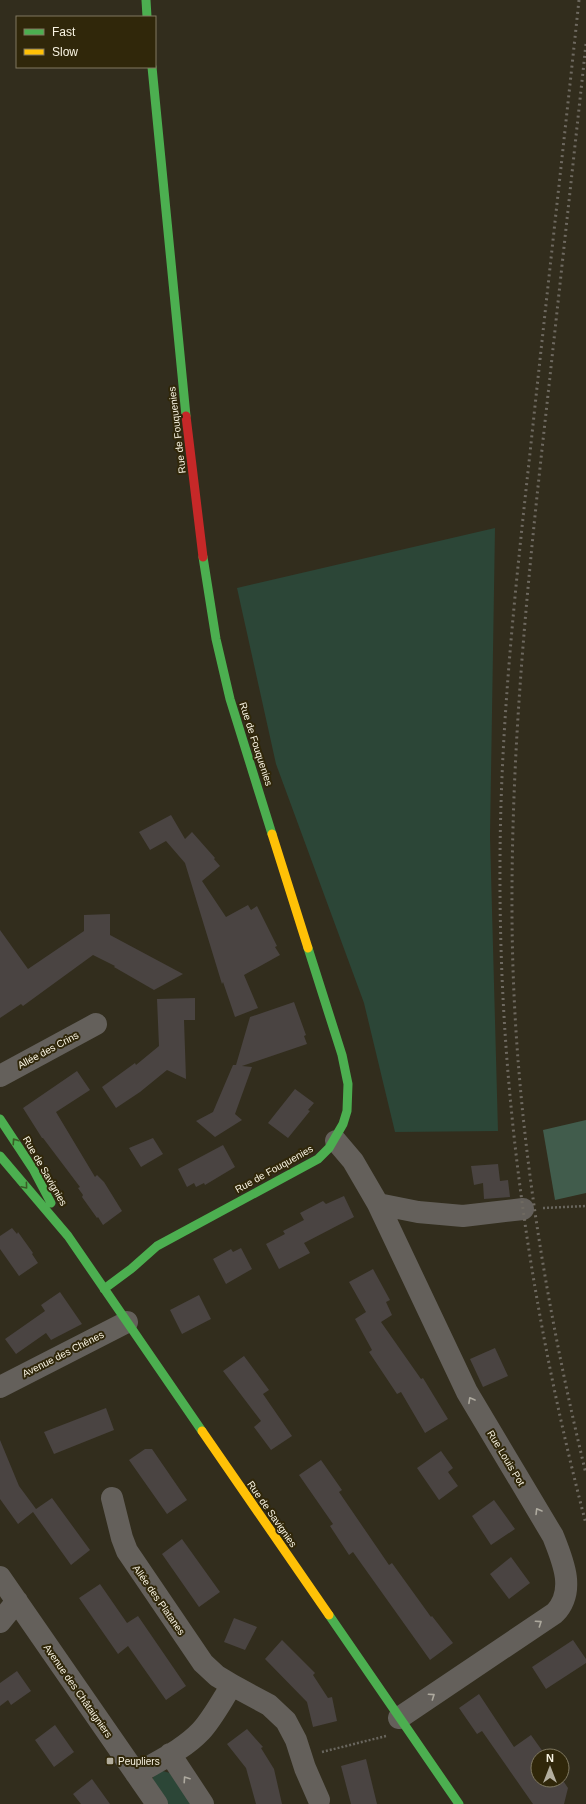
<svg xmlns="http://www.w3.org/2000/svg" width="586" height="1804" font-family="Arial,sans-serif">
<rect width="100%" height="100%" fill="#322d1d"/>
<path fill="#2c4637" d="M495 528 490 836 498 1131 395 1132 364 1003 276 764 237 588Z
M159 1770 170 1773 192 1804H166L152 1782 154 1773Z"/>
<path fill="#415c4c" d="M586 1120V1193L555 1200 543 1130Z"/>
<path fill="#4a4442" d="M171 815 185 839 192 832 215 858 214 859 220 866 202 881 226 917 248 905 251 910 257 906 277 946 275 947 280 955 244 975 258 1008 235 1017 223 982 222 984 185 863 166 841 150 850 139 832Z
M110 914V935L183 974 154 990 114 967 115 966 93 955 23 1006 21 1004 0 1018V930L28 969 84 931V915Z
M195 998V1020H184L186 1079 167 1070 140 1092 116 1108 102 1087 135 1063 136 1065 159 1046 157 999Z
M294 1002 306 1035 304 1036 307 1044 242 1066 252 1067 235 1114 242 1120 215 1137 196 1121 213 1112 233 1065H236L250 1017Z
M77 1071 90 1090 56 1112 95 1177 97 1175 104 1182 122 1211 103 1225 98 1217 97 1218 82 1197 83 1195 78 1188 80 1187 43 1138H42L23 1108Z
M295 1089 314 1103 308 1110 310 1111 288 1138 268 1123Z
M153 1138 163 1154 141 1167 129 1148Z
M223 1145 235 1167 205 1185 204 1183 196 1187 194 1183 187 1187 178 1169Z
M498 1164 500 1181 508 1180 510 1197 484 1199 483 1183 474 1185 471 1166Z
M344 1196 354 1217 304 1243 310 1253 279 1269 266 1244 285 1234 283 1231 304 1220 300 1213 323 1201 326 1204Z
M12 1228 17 1234 18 1232 33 1253 32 1254 38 1263 19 1276 0 1249V1236Z
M241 1248 252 1269 226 1284 213 1259 231 1249 233 1252Z
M373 1269 390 1300 386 1302 392 1315 381 1322 421 1379 423 1378 448 1419 425 1433 401 1392 397 1394 369 1352 372 1350 355 1319 366 1312 349 1282Z
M60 1292 82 1324 51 1340 46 1333 16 1354 5 1339 45 1311 41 1305Z
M199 1295 211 1319 182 1334 170 1310Z
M495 1348 508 1376 483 1387 470 1359Z
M244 1356 269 1390 263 1394 292 1436 271 1450 254 1427 261 1421 223 1371Z
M106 1408 114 1430 54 1454 44 1432Z
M0 1440 19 1486 36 1509 52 1498 90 1550 71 1565 33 1512 18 1524 0 1499Z
M145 1449H152L187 1500 167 1514 129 1460Z
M441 1451 453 1468 448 1472 458 1486 439 1500 417 1468Z
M321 1460 342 1490 339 1492 389 1565 392 1563 431 1617 432 1616 453 1643 430 1660 353 1552 349 1555 330 1526 333 1524 299 1475Z
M494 1500 515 1529 491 1545 472 1516Z
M182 1539 220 1592 199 1607 162 1554Z
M511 1557 530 1583 509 1599 490 1574Z
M100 1584 127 1623 138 1616 186 1686 166 1700 128 1646 118 1654 79 1598Z
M234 1618 257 1627 245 1650 224 1642Z
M282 1640 315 1673 313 1675 328 1698 332 1697 337 1721 313 1727 307 1702 265 1659Z
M573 1640 586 1659V1663L546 1689 532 1667Z
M17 1671 31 1691 11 1705 8 1700 0 1706V1683Z
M479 1694 514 1747 531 1735 546 1756H538V1780L562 1779 568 1788 564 1804H533L482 1731 477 1734 459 1708Z
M55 1725 74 1752 54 1767 35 1740Z
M247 1729 263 1747 261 1748 274 1769 282 1804H256L246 1768 227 1744Z
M366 1759 377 1804H351L341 1766Z
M92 1779 110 1804H81L73 1794Z"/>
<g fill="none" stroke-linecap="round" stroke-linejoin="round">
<path stroke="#69665e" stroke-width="2.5" stroke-dasharray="2 2" stroke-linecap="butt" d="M543 1208 586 1206
M322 1752 386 1736"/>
<path stroke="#64605b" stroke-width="22" d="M0 1076 96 1024
M336 1141 353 1161 378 1204 467 1392 553 1536C563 1561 576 1591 555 1613L399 1718
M378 1204 418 1212 463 1216 523 1209
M0 1387 127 1322
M112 1498 122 1538 127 1551 203 1663 217 1676 232 1685C222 1700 213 1718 201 1731 183 1750 158 1761 136 1774
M0 1577 157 1804
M0 1622 17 1601
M232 1685 269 1705 286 1721 296 1740 305 1768 319 1800
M170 1754 203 1804"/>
<path stroke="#4caf50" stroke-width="9" d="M146 0 147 17
M152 67 186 416
M203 557 216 639 230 699 272 834
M0 1119 33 1169 51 1203
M0 1156 68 1236 202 1431
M104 1289 131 1269 157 1246 318 1159 329 1148 343 1124 347 1111 348 1084 342 1055 308 948
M329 1615 459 1804"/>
<path stroke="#ffc107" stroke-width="9" d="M272 834 308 948
M202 1431 329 1615"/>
<path stroke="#c62828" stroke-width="9" d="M186 416 203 557"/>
<path stroke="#6e6960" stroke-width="3" stroke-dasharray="2 4" stroke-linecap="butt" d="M579 0C563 151 546 302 530 453 515 591 500 729 500 868 499 1090 530 1310 586 1524
M586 44C573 164 560 284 547 404 528 575 511 743 512 916 513 1104 542 1292 586 1474"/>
</g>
<defs><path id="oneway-chevron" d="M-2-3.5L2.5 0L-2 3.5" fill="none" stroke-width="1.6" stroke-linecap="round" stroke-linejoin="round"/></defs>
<g stroke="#3b5d26">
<use href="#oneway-chevron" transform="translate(15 1141) rotate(-124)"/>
<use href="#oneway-chevron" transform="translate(25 1186) rotate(50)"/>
</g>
<g stroke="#aeaa9f">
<use href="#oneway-chevron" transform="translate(471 1400) rotate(-119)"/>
<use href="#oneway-chevron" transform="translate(538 1511) rotate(-121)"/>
<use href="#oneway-chevron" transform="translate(539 1623) rotate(-34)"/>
<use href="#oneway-chevron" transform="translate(432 1696) rotate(-34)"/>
<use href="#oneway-chevron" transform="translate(186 1779) rotate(-124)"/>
</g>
<rect fill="#b3ae9e" stroke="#30270a" stroke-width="1.5" x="106" y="1757" width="8" height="8" rx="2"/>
<g text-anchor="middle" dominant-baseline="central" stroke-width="4" stroke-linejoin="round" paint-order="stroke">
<g font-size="10" fill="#f9f4e3" stroke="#30270a">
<text transform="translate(177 430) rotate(-97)">Rue de Fouquenies</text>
<text transform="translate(256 744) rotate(72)">Rue de Fouquenies</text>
<text transform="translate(48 1050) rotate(-28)">Allée des Crins</text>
<text transform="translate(274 1169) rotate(-29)">Rue de Fouquenies</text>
<text transform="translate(45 1171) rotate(60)">Rue de Savignies</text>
<text transform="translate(63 1354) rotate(-27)">Avenue des Chênes</text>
<text transform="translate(506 1458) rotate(59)">Rue Louis Pot</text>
<text transform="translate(272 1514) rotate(55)">Rue de Savignies</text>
<text transform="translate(159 1600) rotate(55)">Allée des Platanes</text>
<text transform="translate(78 1691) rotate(55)">Avenue des Châtaigniers</text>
</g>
<g font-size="10" fill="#f9f4e3" stroke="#30270a" text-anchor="start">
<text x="118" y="1761">Peupliers</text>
</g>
</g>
<rect x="16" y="16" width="140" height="52" fill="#30270a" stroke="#807961"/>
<rect x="24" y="29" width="20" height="6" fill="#4caf50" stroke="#807961"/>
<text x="52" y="36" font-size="12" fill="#f9f4e3">Fast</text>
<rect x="24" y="49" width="20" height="6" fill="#ffc107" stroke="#807961"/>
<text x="52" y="56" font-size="12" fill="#f9f4e3">Slow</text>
<g transform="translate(550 1768)"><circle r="19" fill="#30270a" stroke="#807961"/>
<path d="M0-3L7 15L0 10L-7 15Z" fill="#b3ae9e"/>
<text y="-6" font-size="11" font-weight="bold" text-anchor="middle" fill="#f9f4e3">N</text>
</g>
</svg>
